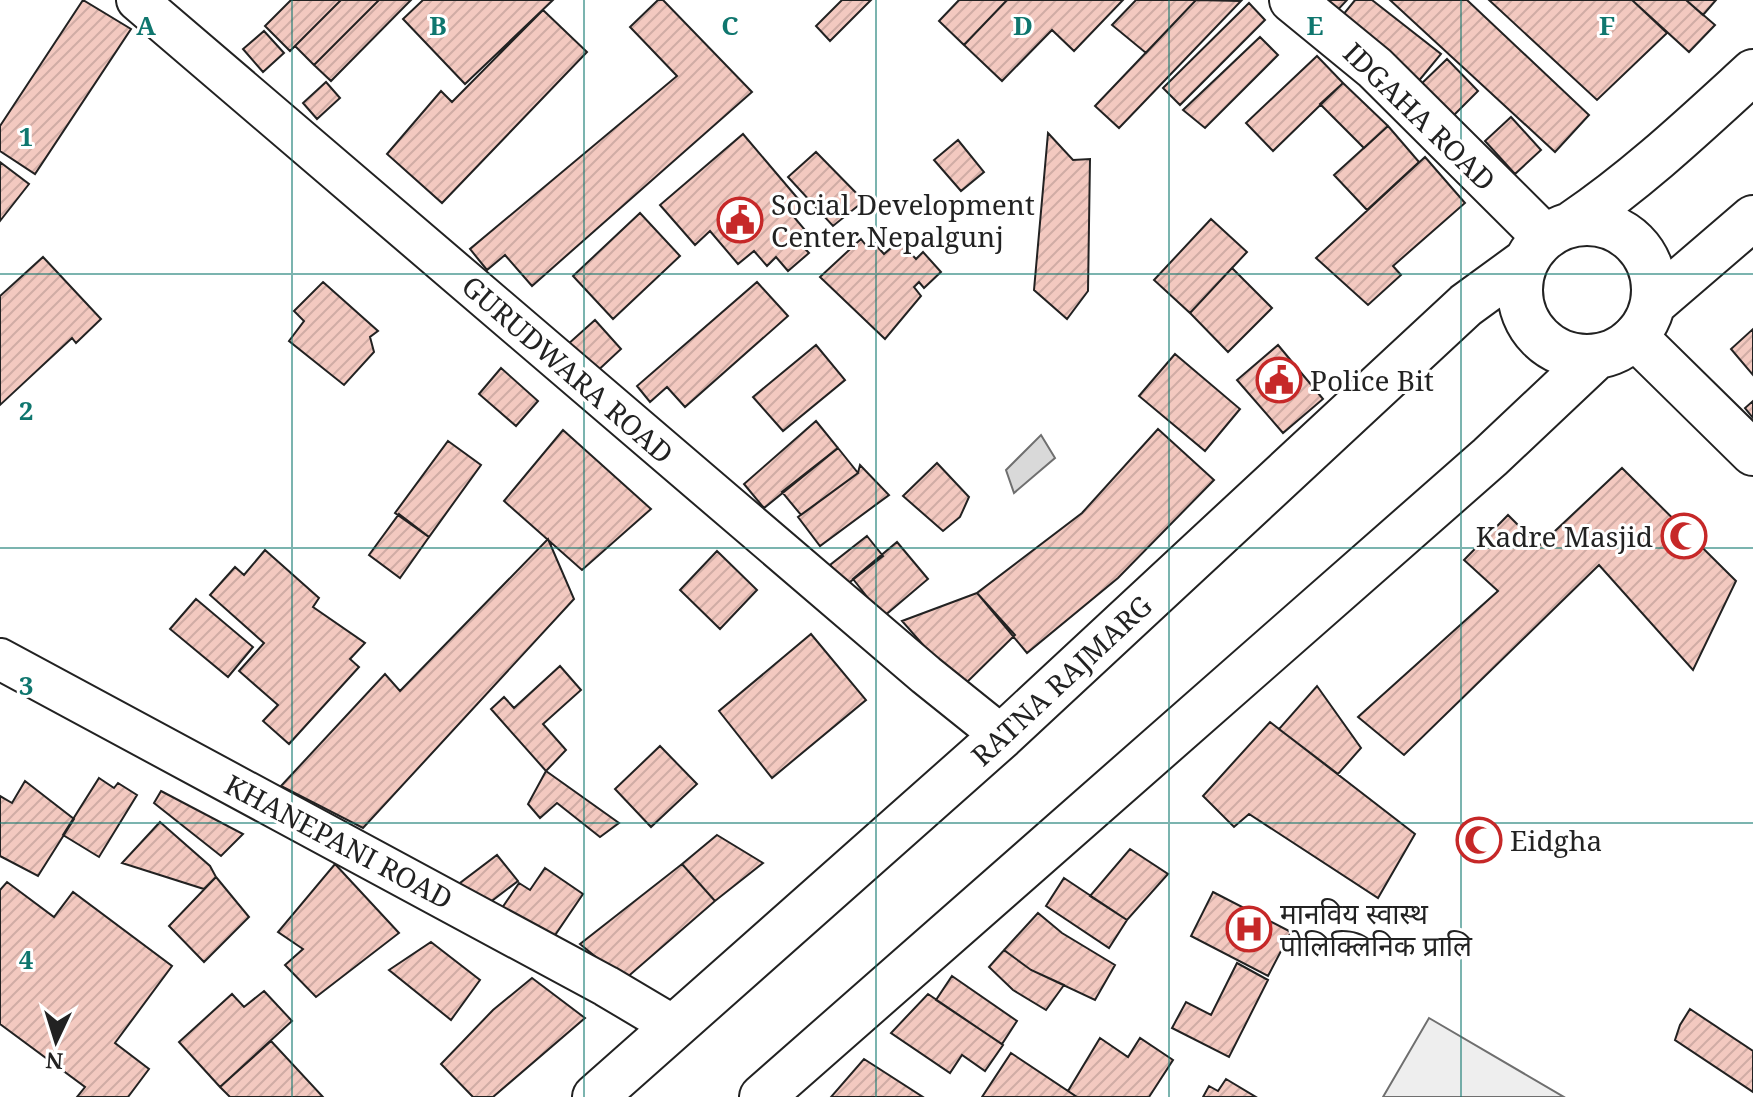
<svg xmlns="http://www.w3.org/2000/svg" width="1753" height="1097" font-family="'Noto Serif','Noto Sans Devanagari',serif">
<defs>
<pattern id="building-hatch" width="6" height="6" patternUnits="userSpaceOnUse" patternTransform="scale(2)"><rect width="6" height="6" fill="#f3c9c0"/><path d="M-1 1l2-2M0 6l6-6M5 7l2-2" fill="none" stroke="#d0aca5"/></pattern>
</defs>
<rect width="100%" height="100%" fill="#fff"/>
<path fill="#eee" stroke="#6f6f6f" stroke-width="2" d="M1429 1018 1564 1097H1383Z"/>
<path fill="#d9d9d9" stroke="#6f6f6f" stroke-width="2" d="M1041 435 1055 458 1014 493 1006 470Z"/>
<path fill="url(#building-hatch)" stroke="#222" stroke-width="2" d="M83 0 131 29 35 174 0 151V126Z
M291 0H341L290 51 265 26Z
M341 0H379L314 65 295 46Z
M379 0H411L331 81 314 65Z
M423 0H553L465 84 403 19Z
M658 0H663L752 92 532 286 505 255 487 270 470 249 677 76 630 27Z
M842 0H871L830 41 816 26Z
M959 0H1007L964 45 939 21Z
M1007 0H1123L1074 51 1052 30 1002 81 964 45Z
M1136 0H1196L1146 53 1112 25Z
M1196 0 1241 1 1119 128 1095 106Z
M1312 0H1347L1333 15Z
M1355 0H1372L1441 54 1417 83 1338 21Z
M1390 0H1467L1589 115 1555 152Z
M1489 0H1632L1667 33 1597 100Z
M1632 0H1686L1715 25 1689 52Z
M1686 0H1716L1703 15Z
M1249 3 1265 20 1180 105 1163 88Z
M543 10 587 52 442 203 387 154 441 91 452 102Z
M264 31 284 53 263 72 243 49Z
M1260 37 1278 55 1205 128 1183 110Z
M1317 56 1343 83 1273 151 1246 123Z
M1447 59 1478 91 1450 119 1418 87Z
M326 82 340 98 317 119 303 103Z
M1343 83 1388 126 1364 148 1320 104Z
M1511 117 1541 150 1515 174 1485 141Z
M1388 126 1419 162 1367 210 1334 175Z
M1048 133 1073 160 1090 159 1088 291 1067 319 1034 290Z
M743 134 805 207 794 217 805 230 795 238 809 253 788 271 776 257 767 266 754 251 738 264 710 231 695 245 660 205Z
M958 140 984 172 961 191 934 160Z
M816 152 864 201 833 226 788 177Z
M1425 157 1465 203 1393 266 1401 275 1368 305 1316 258Z
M0 162 29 184 0 221Z
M640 213 680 256 613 319 573 276Z
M1211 219 1247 252 1190 313 1154 280Z
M861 239 868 248 874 243 884 254 899 241 916 259 923 252 941 272 924 288 919 282 914 287 921 296 885 339 820 277Z
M43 257 101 319 76 343 72 338 0 405V296Z
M1232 268 1272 308 1228 352 1190 313Z
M323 282 378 331 370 337 374 352 344 385 289 341 304 321 294 311Z
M757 282 788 316 685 407 667 387 650 402 637 386Z
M595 320 621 349 593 375 567 345Z
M1753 329V375L1731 349Z
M816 345 845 380 783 431 753 397Z
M1278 345 1323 399 1283 433 1237 380Z
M1175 354 1240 409 1205 451 1139 396Z
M501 368 538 401 516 426 479 394Z
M1753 401V418L1745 408Z
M816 421 838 448 764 508 744 484Z
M1158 429 1214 480 1118 578 1027 653 977 593 1082 513Z
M563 430 651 509 582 570 504 501Z
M448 441 481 465 429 537 395 513Z
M838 448 858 473 801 515 782 492Z
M937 463 969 497 960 517 943 531 903 496Z
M860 465 889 495 820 546 798 517 858 473Z
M1622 468 1736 581 1693 670 1599 565 1404 755 1358 717 1498 591 1464 560 1508 515 1539 546Z
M399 514 429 537 400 578 369 555Z
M867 536 883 556 846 585 830 565Z
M548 539 574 599 363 828 281 786 385 674 400 691Z
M897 542 928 579 883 617 853 579Z
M265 550 319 598 313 607 365 643 350 659 359 667 289 744 263 721 278 705 239 671 264 643 210 595 235 567 244 575Z
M717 551 757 590 720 629 680 590Z
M977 593 1015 635 961 688 902 621Z
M196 599 253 647 228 677 170 629Z
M811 634 866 700 772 778 719 711Z
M560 666 581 690 543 724 566 750 546 771 491 709 504 697 514 708Z
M1317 686 1361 748 1338 774 1279 729Z
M1270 722 1415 834 1378 898 1249 814 1234 827 1203 796Z
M660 746 697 784 651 827 615 789Z
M546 771 619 823 600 837 557 803 540 818 528 804Z
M99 778 114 788 118 783 137 795 99 857 63 835Z
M25 781 74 819 38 876 0 856V796L12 803Z
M161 791 243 834 221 856 154 803Z
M160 822 210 866 216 877 204 889 122 863Z
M717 835 763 863 715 901 682 864Z
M1130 849 1168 874 1127 920 1090 896Z
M497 855 518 881 476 913 456 886Z
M335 864 399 933 316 997 285 965 303 949 278 932Z
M682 864 715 901 624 980 580 944Z
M545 868 583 894 551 941 502 908 519 883 530 890Z
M216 877 249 917 204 962 169 926Z
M1064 878 1127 920 1109 948 1046 906Z
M7 882 54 917 73 892 172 966 115 1043 149 1069 128 1097H77L85 1087 0 1024V890Z
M1213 892 1291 932 1268 976 1191 936Z
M1038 913 1062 933 1115 965 1095 1000 1031 970 1004 950Z
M431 942 480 980 451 1020 389 970Z
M1004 950 1031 970 1064 985 1046 1010 1013 990 989 967Z
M1237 963 1268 980 1229 1057 1172 1028 1186 1002 1211 1015Z
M952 976 1017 1021 1002 1044 936 1000Z
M532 978 585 1018 493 1097H473L441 1064 493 1010Z
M264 991 292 1021 220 1087 179 1042 232 994 244 1007Z
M928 994 1003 1045 985 1071 962 1055 950 1073 891 1033Z
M1690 1009 1753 1051V1092L1675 1040 1680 1025Z
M1100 1038 1128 1057 1140 1038 1173 1060 1149 1097H1077L1068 1091Z
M271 1041 323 1097H230L220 1087Z
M1011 1053 1077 1097H982Z
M864 1059 923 1097H831Z
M1226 1079 1256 1097H1203L1209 1086 1218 1091Z"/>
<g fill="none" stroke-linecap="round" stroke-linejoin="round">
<g stroke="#222" stroke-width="44">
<path id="street" d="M137 0 926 675 1002 736
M0 659 606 986 675 1027"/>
</g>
<g stroke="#222" stroke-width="48">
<path id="secondary" d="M1292 0 1375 68 1544 236
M1635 337 1753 453"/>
</g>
<g stroke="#222" stroke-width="48">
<path id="highway" d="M1573 223C1638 179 1695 125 1753 72
M1520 290a67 67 0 1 1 134 0a67 67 0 1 1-134 0Z
M1654 303 1753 218
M595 1097 1002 736 1466 305 1525 262
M762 1097 1490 457 1596 357"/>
</g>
<use href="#street" stroke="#fff" stroke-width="40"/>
<use href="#secondary" stroke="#fff" stroke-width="44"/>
<use href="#highway" stroke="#fff" stroke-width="44"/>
</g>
<path fill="none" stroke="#0f766e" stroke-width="2" stroke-opacity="0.55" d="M292 0V1097M584 0V1097M876 0V1097M1169 0V1097M1461 0V1097M0 274H1753M0 548H1753M0 823H1753"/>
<defs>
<g id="civic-ring" transform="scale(2.3)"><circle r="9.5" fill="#fff" stroke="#c62828" stroke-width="1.5"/><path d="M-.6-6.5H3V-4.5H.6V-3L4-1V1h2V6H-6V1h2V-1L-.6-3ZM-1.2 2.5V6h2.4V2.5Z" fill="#c62828"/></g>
<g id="mosque-ring" transform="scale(2.3)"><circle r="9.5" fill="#fff" stroke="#c62828" stroke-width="1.5"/><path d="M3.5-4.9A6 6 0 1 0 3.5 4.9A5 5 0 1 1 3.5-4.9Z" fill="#c62828"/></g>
<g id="hospital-ring" transform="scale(2.3)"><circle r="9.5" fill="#fff" stroke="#c62828" stroke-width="1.5"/><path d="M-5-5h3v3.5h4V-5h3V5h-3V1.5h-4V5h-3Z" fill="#c62828"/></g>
</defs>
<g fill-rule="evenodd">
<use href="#civic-ring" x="740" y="220"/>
<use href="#civic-ring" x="1279" y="380"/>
<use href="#mosque-ring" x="1684" y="536"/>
<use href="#mosque-ring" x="1479" y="840"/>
<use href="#hospital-ring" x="1249" y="929"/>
</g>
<g text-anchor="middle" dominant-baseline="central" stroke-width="6" stroke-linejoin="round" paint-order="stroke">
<g font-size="28" fill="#222" stroke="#fff">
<text transform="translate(1420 116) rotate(44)">IDGAHA ROAD</text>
<text transform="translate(568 369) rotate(41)">GURUDWARA ROAD</text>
<text transform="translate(1061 680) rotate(-43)">RATNA RAJMARG</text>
<text transform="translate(339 841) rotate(28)">KHANEPANI ROAD</text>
</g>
<g font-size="28" fill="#222" stroke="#fff" text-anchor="start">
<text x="771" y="204">Social Development<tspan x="771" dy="32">Center Nepalgunj</tspan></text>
<text x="1310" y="380">Police Bit</text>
<text x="1653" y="536" text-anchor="end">Kadre Masjid</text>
<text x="1510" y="840">Eidgha</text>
<text x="1280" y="913">मानविय स्वास्थ<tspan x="1280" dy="32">पोलिक्लिनिक प्रालि</tspan></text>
</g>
</g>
<g font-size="26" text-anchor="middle" font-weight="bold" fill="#0f766e" stroke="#fff" stroke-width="6" stroke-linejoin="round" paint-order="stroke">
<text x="146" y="35">A</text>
<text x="438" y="35">B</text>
<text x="730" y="35">C</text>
<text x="1023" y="35">D</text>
<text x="1315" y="35">E</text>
<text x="1607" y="35">F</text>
<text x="26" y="146">1</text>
<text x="26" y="420">2</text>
<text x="26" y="695">3</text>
<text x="26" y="969">4</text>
</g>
<g transform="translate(56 1041) rotate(184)" stroke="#ffffff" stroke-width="6" paint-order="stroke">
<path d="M0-6L14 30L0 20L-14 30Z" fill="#222222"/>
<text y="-12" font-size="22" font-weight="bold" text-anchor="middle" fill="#222222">N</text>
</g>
</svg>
